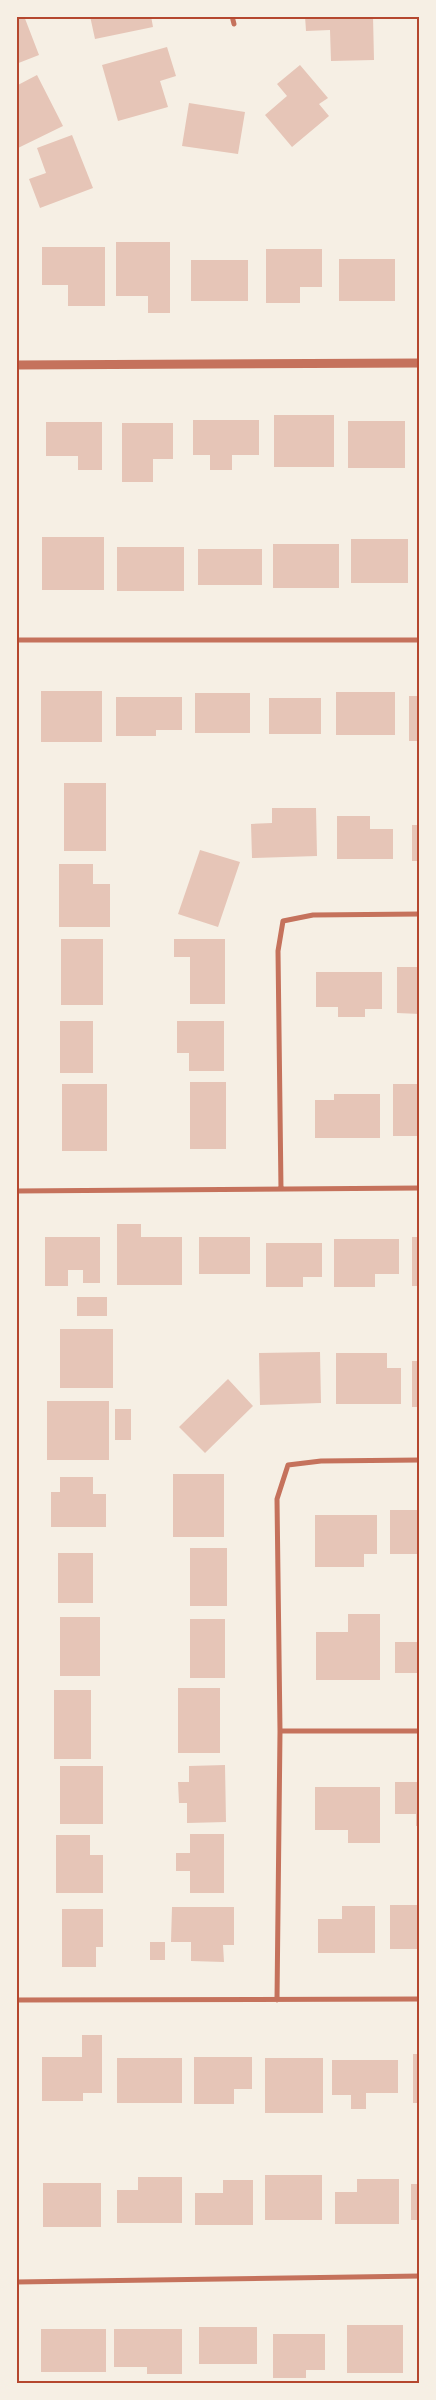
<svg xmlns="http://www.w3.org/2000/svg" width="436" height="2400" font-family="Karla,sans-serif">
<rect width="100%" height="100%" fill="#f6efe4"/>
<path fill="#e6c5b7" d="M16 16H24L39 55 16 64Z
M90 16H151L153 27 95 39Z
M305 16H373L374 60 331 61 330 30 306 31Z
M167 47 176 76 160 81 168 107 118 121 102 65Z
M300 65 328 98 319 104 329 116 292 147 265 115 287 96 277 84Z
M37 75 63 126 18 148 16 86Z
M189 103 245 112 238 154 182 146Z
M72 135 93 188 40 208 29 179 46 173 37 148Z
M116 242H170V313H148V296H116Z
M42 247H105V306H68V285H42Z
M266 249H322V287H300V303H266Z
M339 259H395V301H339Z
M191 260H248V301H191Z
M274 415H334V467H274Z
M193 420H259V455H232V470H210V455H193Z
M348 421H405V468H348Z
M46 422H102V470H78V456H46Z
M122 423H173V459H153V482H122Z
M42 537H104V590H42Z
M351 539H408V583H351Z
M273 544H339V588H273Z
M117 547H184V591H117Z
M198 549H262V585H198Z
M41 691H102V742H41Z
M336 692H395V735H336Z
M195 693H250V733H195Z
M409 696H420V741H409Z
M116 697H182V730H156V736H116Z
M269 698H321V734H269Z
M64 783H106V851H64Z
M272 808H316L317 856 252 858 251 824 272 823Z
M337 816H370V829H393V859H337Z
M412 825H420V861H412Z
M200 850 240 862 218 927 178 914Z
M59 864H93V884H110V927H59Z
M61 939H103V1005H61Z
M174 939H225V1004H190V957H174Z
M397 967H420V1014L397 1013Z
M316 972H382V1009H365V1017H338V1007H316Z
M60 1021H93V1073H60Z
M177 1021H224V1071H189V1053H177Z
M190 1082H226V1149H190Z
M62 1084H107V1151H62Z
M393 1084H420V1136H393Z
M334 1094H380V1138H315V1100H334Z
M117 1224H141V1237H182V1285H117Z
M45 1237H100V1283H83V1270H68V1286H45Z
M199 1237H250V1274H199Z
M412 1237H420V1286H412Z
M334 1239H399V1274H375V1287H334Z
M266 1243H322V1277H303V1287H266Z
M77 1297H107V1316H77Z
M60 1329H113V1388H60Z
M320 1352 321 1403 260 1405 259 1353Z
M336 1353H387V1368H401V1404H336Z
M412 1361H420V1407H412Z
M228 1379 253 1406 205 1453 179 1427Z
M47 1401H109V1460H47Z
M115 1409H131V1440H115Z
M173 1474H224V1537H173Z
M60 1477H93V1494H106V1527H51V1492H60Z
M390 1510H420V1554H390Z
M315 1515H377V1554H364V1567H315Z
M190 1548H227V1606H190Z
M58 1553H93V1603H58Z
M348 1614H380V1680H316V1632H348Z
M60 1617H100V1676H60Z
M190 1619H225V1678H190Z
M417 1626H420V1673H395V1642H417Z
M178 1688H220V1753H178Z
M54 1690H91V1759H54Z
M225 1765 226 1822 187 1823V1803H179L178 1782H189V1766Z
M60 1766H103V1824H60Z
M395 1782H420V1826H416V1814H395Z
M315 1787H380V1843H348V1830H315Z
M190 1834H224V1893H190V1871H176V1853H190Z
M56 1835H90V1855H103V1893H56Z
M390 1905H420V1949H390Z
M342 1906H375V1953H318V1919H342Z
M172 1907H234V1945H223L224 1962 191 1961V1942H171Z
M62 1909H103V1947H96V1967H62Z
M150 1942H165V1960H150Z
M82 2035H102V2093H83V2101H42V2057H82Z
M413 2054H420V2103H413Z
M194 2057H252V2089H234V2104H194Z
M117 2058H182V2103H117Z
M265 2058H323V2113H265Z
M332 2060H398V2093H366V2109H351V2095H332Z
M265 2175H322V2220H265Z
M138 2177H182V2223H117V2190H138Z
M357 2179H399V2224H335V2192H357Z
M223 2180H253V2225H195V2193H223Z
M43 2183H101V2227H43Z
M411 2184H420V2220H411Z
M347 2325H403V2373H347Z
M199 2327H257V2364H199Z
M41 2329H106V2372H41Z
M114 2329H182V2374H147V2367H114Z
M273 2334H325V2370H306V2378H273Z"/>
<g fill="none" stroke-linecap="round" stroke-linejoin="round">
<path stroke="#c5725c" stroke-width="5" d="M232 16 234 24
M16 640H420
M281 1189 278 951 283 921 313 915 420 914
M16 1191 420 1188
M280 1731H420
M16 2000 420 1999
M277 2000 280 1731 277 1499 288 1465 321 1461 420 1460
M16 2282 420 2276"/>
<path stroke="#c5725c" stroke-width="9" d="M16 365 420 363"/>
</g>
<rect width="436" height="2400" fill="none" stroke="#f6efe4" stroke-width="35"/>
<rect x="18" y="18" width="400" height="2364" fill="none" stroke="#b5482f" stroke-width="2"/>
</svg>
